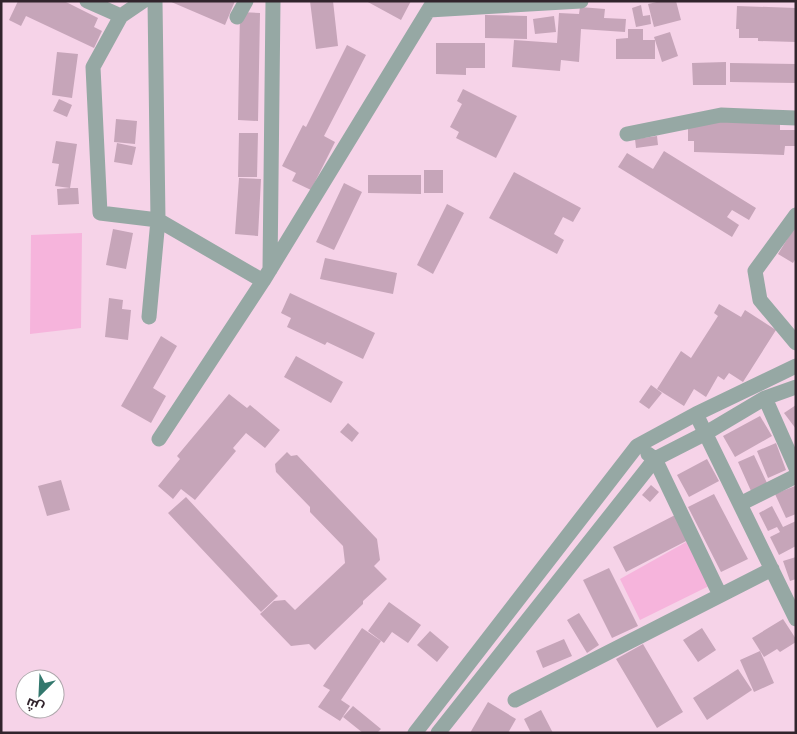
<svg xmlns="http://www.w3.org/2000/svg" width="797" height="734" font-family="'PT Serif',Cairo,serif">
<rect width="100%" height="100%" fill="#f6d3e8"/>
<path fill="#f6b4dc" d="M82 233 81 328 30 334 31 235Z
M688 541 709 586 640 620 620 579Z"/>
<path fill="#c6a5b9" d="M18 1H64L98 18 94 27 102 31 94 48 26 16 21 26 9 20Z
M169 1H235L225 25Z
M310 1H333L338 46 316 49Z
M366 1H411L401 20Z
M661 1H676L681 20 654 27 648 4Z
M641 5 643 16 650 15 651 24 636 27 632 8Z
M737 6 796 8V42L758 41V38H739V29H736Z
M580 7 605 9 604 18 626 19 625 32 581 29 579 62 561 60 560 71 512 67 514 40 557 43 559 13 579 14Z
M240 12 260 13 258 121 238 120Z
M485 15 527 16V39L485 38Z
M554 16 556 32 535 34 533 19Z
M628 29H643V40H655L654 37 670 32 678 56 662 62 655 40V59H616V39L628 38Z
M436 43H485V68H466V75L436 74Z
M347 45 366 55 324 136 335 142 311 190 292 181 296 173 282 166 303 125 306 127Z
M57 52 78 54 72 98 52 95Z
M726 62V85H693L692 63Z
M730 63 796 64V83L730 82Z
M463 89 517 116 496 158 456 138 459 132 450 127 462 104 457 101Z
M59 99 72 105 67 117 53 111Z
M116 119 137 121 135 144 114 142Z
M688 120H780V130H796V146H785L784 155 694 152V141H688Z
M239 133H258L257 177H238Z
M657 136 658 145 636 148 635 139Z
M56 141 77 144 70 188H78L79 204 58 205 57 189 70 188 55 186 59 164 52 163Z
M117 143 136 147 132 165 114 162Z
M664 151 756 208 749 220 732 210 727 217 739 225 732 237 618 167 627 153 653 169Z
M424 170H443V193H424Z
M514 172 581 208 573 222 563 217 554 234 564 240 557 254 489 218Z
M368 175H421V194L368 193Z
M239 178 261 179 258 236 235 234Z
M344 183 362 192 334 250 316 242Z
M447 204 464 213 433 274 417 265Z
M796 225V258L793 263 778 254Z
M113 229 133 233 126 269 106 265Z
M325 258 397 273 393 294 320 279Z
M290 293 375 333 363 359 327 342 325 345 287 327 291 318 281 313Z
M109 298 123 300 122 309 131 310 128 340 105 337Z
M719 304 741 317 745 310 776 330 743 382 729 373 724 380 718 376 706 397 694 389 684 406 657 389 681 351 691 358 718 316 714 313Z
M161 336 177 346 153 388 166 396 151 423 121 406Z
M296 356 343 382 331 403 284 377Z
M651 385 662 393 649 409 639 402Z
M229 394 247 408 250 405 280 430 265 448 246 433 233 448 236 451 195 500 181 489 173 499 158 486 180 459 177 456Z
M796 405V429L784 413Z
M760 416 772 436 735 457 723 436Z
M348 423 359 433 352 442 340 432Z
M776 443 786 470 768 478 757 451Z
M287 452 291 456 297 455 377 539 380 560 374 566 387 579 363 601V604L315 650 309 644 291 646 260 614 274 601 285 600 295 610 345 563 343 546 310 512V507L276 472 275 464Z
M754 455 767 483 751 491 738 462Z
M707 459 719 481 689 497 677 475Z
M61 480 70 510 47 516 38 486Z
M651 485 659 492 650 502 642 495Z
M795 486 796 514 786 518 775 494Z
M714 494 748 559 721 572 688 507Z
M186 497 278 596 261 612 168 513Z
M772 506 783 527 796 521V546L779 555 770 537 780 532 777 527 768 531 759 513Z
M679 513 692 538 626 572 613 547Z
M796 557V579L790 581 783 561Z
M609 568 638 626 612 638 583 580Z
M389 602 421 625 408 643 392 632 384 643 368 631Z
M579 613 599 645 587 653 567 620Z
M783 619 796 639V642L780 652 777 649 764 657 752 638Z
M362 628 381 641 341 700 350 706 340 721 318 707 330 690 323 686Z
M702 628 716 650 698 662 683 640Z
M430 631 449 647 437 662 417 645Z
M564 639 572 656 543 668 536 651Z
M643 644 683 712 657 728 616 659Z
M760 651 774 683 754 692 740 660Z
M738 669 752 690 707 720 693 698Z
M488 702 516 719 508 733H470Z
M353 706 381 729 377 733H363L343 717Z
M541 710 553 733H531L524 719Z"/>
<g fill="none" stroke-linecap="round" stroke-linejoin="round">
<path stroke="#96a8a4" stroke-width="15" d="M87 1 121 16 143 1
M429 10 581 1
M121 16 93 67 100 213 158 220 263 281
M237 17 246 1
M627 134 721 115 796 118
M796 215 755 271 760 300 796 343
M270 270 273 1
M149 317 158 220 155 1
M765 398 796 468
M696 414 796 619
M159 439 263 281 434 1
M648 454 655 459 720 595
M740 504 796 476
M515 700 772 569
M415 733 637 446 696 414 796 366
M438 733 655 459 706 433 765 398 796 387"/>
</g>
<rect width="797" height="734" fill="none" stroke="#31242c" stroke-width="5"/>
<g transform="translate(40 694) rotate(204)"><circle r="24" fill="#ffffff" stroke="#ada7ab"/>
<path d="M0-4L9 19L0 12L-9 19Z" fill="#33786d"/>
<text y="-8" font-size="14" font-weight="bold" text-anchor="middle" fill="#31242c">ش</text>
</g>
</svg>
